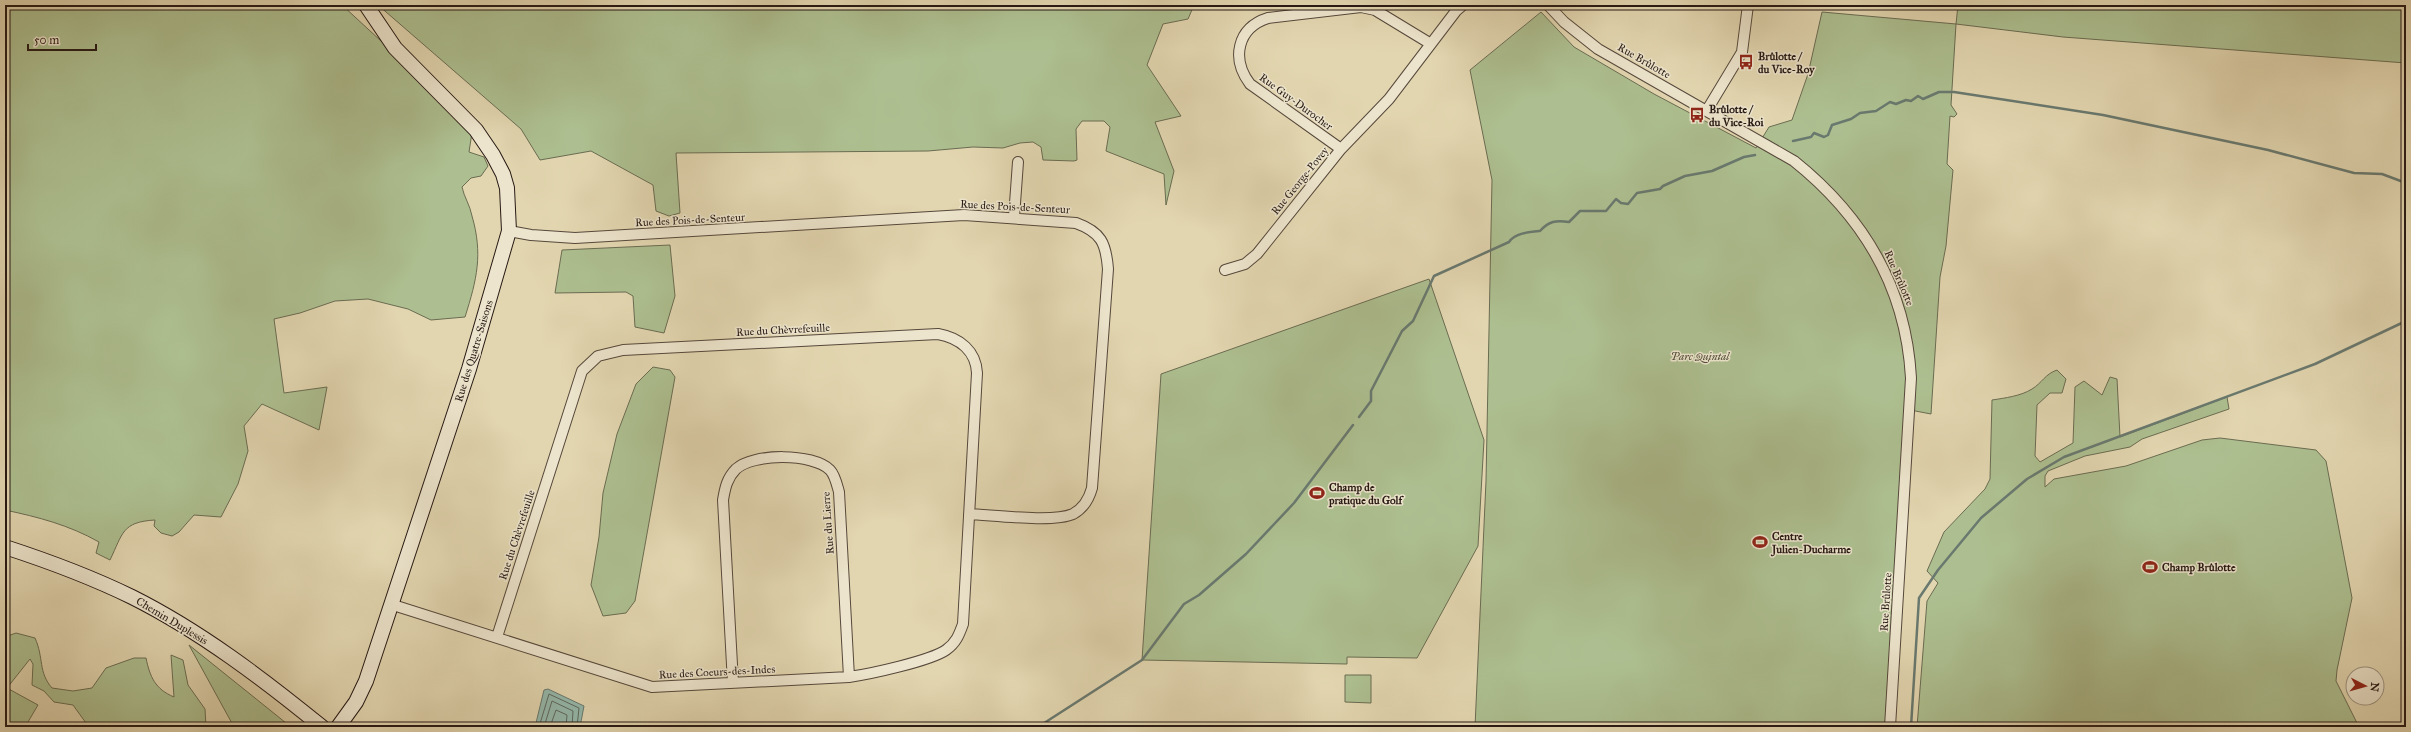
<svg xmlns="http://www.w3.org/2000/svg" width="2411" height="732" font-family="'IM FELL Great Primer',serif">
<rect width="100%" height="100%" fill="#e2d6b0"/>
<filter id="stains"><feTurbulence type="fractalNoise" baseFrequency=".005" numOctaves="4"/><feColorMatrix values="0 0 0 0 .2 0 0 0 0 .09 0 0 0 0 .02 0 0 0 .5 -.17"/></filter>
<radialGradient id="worn" r=".72"><stop offset=".6" stop-color="#630" stop-opacity="0"/><stop offset="1" stop-color="#630" stop-opacity=".3"/></radialGradient>
<path fill="#adbf90" stroke="#6a6c52" d="M5 5H342L473 126 469 152 484 157 488 166 481 176 471 178 462 187C464 197 470 205 472 216 483 254 477 279 465 317L431 320 408 309 368 299 335 301 300 313 274 319 284 393 327 387 319 430 262 404 244 426 248 451 238 484 221 517 194 515 179 532 172 536 161 533 154 526 155 520C122 522 123 533 110 560L96 553 99 542C69 525 38 517 5 510Z
M378 5H1194L1188 19 1163 24 1147 65 1181 116 1155 122 1174 171 1166 205 1164 174 1106 151 1110 127 1104 121H1082L1076 129 1077 160 1074 161 1043 160 1041 147 1033 142 1020 143 1003 148 973 147 928 151 676 153 680 213 669 216 656 211 653 185 591 151 540 160 521 129Z
M1958 5H2406V63L2063 37 1956 24 1951 105 1957 114 1954 117 1950 116 1947 164 1953 170 1946 246 1940 277 1931 414 1905 409 1885 727H1475L1486 481 1492 180 1470 70 1541 12 1574 47 1654 94 1756 148 1769 127 1792 120 1808 74 1822 12 1956 24Z
M670 245 675 296 664 333 635 327 633 296 626 292 555 293 562 250Z
M1429 279 1484 440 1478 546 1417 658 1347 657V664L1142 660 1161 374Z
M653 367 670 370 675 377 635 601 626 613 603 616 591 585 599 537 603 493 617 434 636 384Z
M2057 370 2066 379 2062 393H2050L2037 405 2035 456 2040 462 2073 443 2075 387 2084 381 2102 395 2110 377 2117 379 2120 437 2227 397 2229 409 2142 439 2130 447 2085 456 2048 471 2045 476V487L2054 479 2126 466 2202 440 2220 438 2316 450 2326 461 2352 598 2337 670 2336 681 2359 727H1917L1927 601 1938 583 1927 571 1944 532 1985 489 1990 479 1992 400C2005 398 2021 396 2032 389 2042 383 2045 374 2057 370Z
M16 633 35 638C44 658 38 672 52 688L73 691 92 688 106 668 134 658H146C150 677 155 689 174 697L171 655 183 660 188 685 205 709 206 727H85L86 723 73 705 54 702 44 691 32 685 33 664 30 659 7 688 38 705 25 727H5V637Z
M189 645 291 727H234Z
M1345 675H1371V703L1345 702Z"/>
<path fill="#95b9ac" stroke="#69796f" d="M548 689 584 706 580 727H535L544 690Z"/>
<g fill="none" stroke-linecap="round" stroke-linejoin="round">
<path stroke="#5e6960" stroke-width="1" d="M539 727 549 694 579 708 577 727
M544 727 552 701 573 711 572 727
M550 727 556 710 567 715 566 727"/>
<path stroke="#69796f" stroke-width="2.5" d="M1793 141 1811 137 1814 133 1824 137 1828 135 1832 125 1851 119 1860 113 1876 111 1890 102 1896 104 1906 100 1911 101 1918 96 1923 99 1939 92H1954L2103 115 2268 150 2354 173 2382 174 2406 183
M1359 417 1371 401V391L1402 331 1413 321 1434 276 1509 242C1515 233 1529 232 1540 231 1549 221 1556 220 1569 222L1580 211H1606L1616 199 1621 203 1628 204 1637 193 1660 189 1663 186 1685 176 1712 171 1744 157 1755 155
M1038 727 1142 660 1184 604 1199 595 1246 554 1294 503 1353 425
M1911 727 1919 598 1938 570 1981 518 2027 479 2064 457 2315 364 2406 321"/>
<g stroke="#56483b" stroke-width="12">
<path id="street" d="M1548 5 1564 22 1598 49 1794 161C1864 217 1906 287 1911 378L1890 727
M1707 110 1742 52 1748 5
M1341 149 1250 84C1231 59 1237 28 1268 18L1361 7 1375 10 1431 44
M1014 217 1018 162
M509 231 531 235 575 238 964 215 1076 223C1101 232 1106 243 1108 269L1092 488C1089 499 1084 508 1073 514 1053 523 993 515 969 514
M1225 270 1245 264 1257 254 1341 149 1389 99 1456 11 1463 5
M390 604 652 687 849 677C870 674 930 661 946 650 956 643 959 635 963 624L977 373C976 351 960 338 938 334L623 350 598 356 582 371 497 637
M733 683 723 500C725 488 727 478 736 469 753 453 813 453 830 470 835 475 837 485 839 492L849 677"/>
</g>
<g stroke="#271914" stroke-width="16">
<path id="secondary" d="M5 547C48 561 91 577 132 597 200 631 263 679 322 727
M338 727 356 702 366 681 469 369 509 231 507 188 503 174 493 155 476 130 395 48 366 5"/>
</g>
<use href="#street" stroke="#ece4cc" stroke-width="10"/>
<use href="#secondary" stroke="#ece4cc" stroke-width="14"/>
</g>
<defs>
<g id="bus-bare" transform="scale(1.2)"><path d="M-5-6H5V4H4V6H2V4H-2V6H-4V4H-5ZM-3.5-4V0h7V-4ZM-3.5 1.2v1.5H-2V1.2ZM2 1.2v1.5H3.5V1.2Z" fill="#8f2418" stroke="#ece4cc" stroke-width="2.5" paint-order="stroke"/></g>
<g id="stadium-bare" transform="scale(1.2)"><path d="M0-5a6.5 5 0 1 0 0 10a6.5 5 0 1 0 0-10ZM-3.5-1.8h7v3.6h-7Z" fill="#8f2418" stroke="#ece4cc" stroke-width="2.5" paint-order="stroke"/></g>
</defs>
<g fill-rule="evenodd">
<use href="#bus-bare" x="1746" y="62"/>
<use href="#bus-bare" x="1697" y="115"/>
<use href="#stadium-bare" x="1317" y="493"/>
<use href="#stadium-bare" x="1760" y="542"/>
<use href="#stadium-bare" x="2150" y="567"/>
</g>
<g text-anchor="middle" dominant-baseline="central" stroke-width="3" stroke-linejoin="round" paint-order="stroke">
<g font-size="11" font-weight="bold" fill="#271914" stroke="#ece4cc" text-anchor="start">
<text x="1758" y="56">Brûlotte /<tspan x="1758" dy="13">du Vice-Roy</tspan></text>
<text x="1709" y="109">Brûlotte /<tspan x="1709" dy="13">du Vice-Roi</tspan></text>
<text x="1329" y="487">Champ de<tspan x="1329" dy="13">pratique du Golf</tspan></text>
<text x="1772" y="536">Centre<tspan x="1772" dy="13">Julien-Ducharme</tspan></text>
<text x="2162" y="567">Champ Brûlotte</text>
</g>
<g font-size="11" fill="#271914" stroke="#ece4cc">
<text transform="translate(1644 61) rotate(30)">Rue Brûlotte</text>
<text transform="translate(1296 102) rotate(36)">Rue Guy-Durocher</text>
<text transform="translate(1300 181) rotate(-51)">Rue George-Povey</text>
<text transform="translate(1015 207) rotate(3)">Rue des Pois-de-Senteur</text>
<text transform="translate(690 220) rotate(-3)">Rue des Pois-de-Senteur</text>
<text transform="translate(1899 278) rotate(67)">Rue Brûlotte</text>
<text transform="translate(783 330) rotate(-3)">Rue du Chèvrefeuille</text>
<text transform="translate(474 351) rotate(-73)">Rue des Quatre-Saisons</text>
<text transform="translate(828 523) rotate(-94)">Rue du Lierre</text>
<text transform="translate(517 535) rotate(-72)">Rue du Chèvrefeuille</text>
<text transform="translate(1886 602) rotate(-86)">Rue Brûlotte</text>
<text transform="translate(172 621) rotate(31)">Chemin Duplessis</text>
<text transform="translate(717 672) rotate(-3)">Rue des Coeurs-des-Indes</text>
</g>
<g font-size="11" font-style="italic" fill="#4f4b39" stroke="#ece4cc">
<text x="1700" y="356">Parc Quintal</text>
</g>
</g>
<rect width="2411" height="732" fill="none" stroke="#e2d6b0" stroke-width="20"/>
<rect x="6" y="6" width="2399" height="720" fill="none" stroke="#271914" stroke-width="2"/>
<rect x="10" y="10" width="2391" height="712" fill="none" stroke="#271914"/>
<g transform="translate(2365 686) rotate(96)"><circle r="19" fill="#ece4cc" stroke="#9d9382"/>
<path d="M0-3L7 15L0 10L-7 15Z" fill="#8f2418"/>
<text y="-6" font-size="11" font-weight="bold" text-anchor="middle" fill="#271914">N</text>
</g>
<path d="M28 44v6h68v-6" fill="none" stroke="#271914" stroke-width="2"/>
<text x="34" y="44" font-size="12" fill="#271914" stroke="#ece4cc" stroke-width="3" paint-order="stroke">50 m</text>
<rect width="100%" height="100%" filter="url(#stains)"/>
<rect width="100%" height="100%" fill="url(#worn)"/>
</svg>
